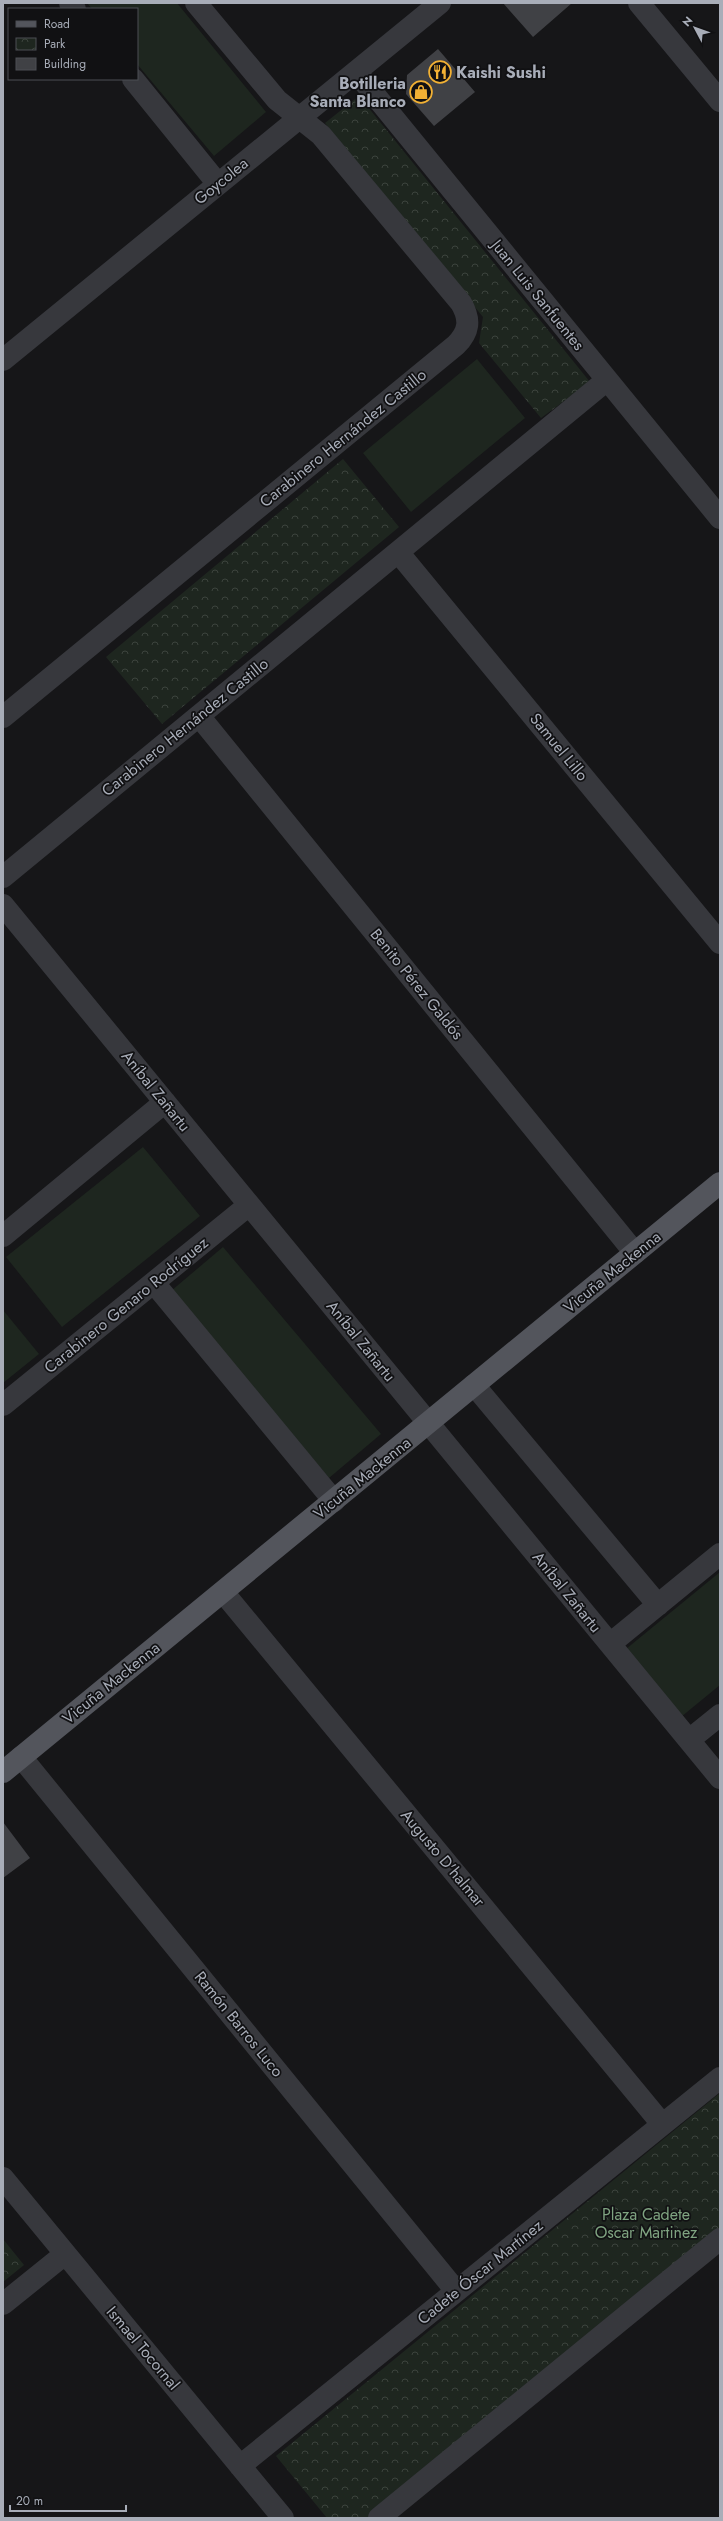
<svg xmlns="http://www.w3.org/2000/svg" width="723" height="2521" font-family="Jost,sans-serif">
<defs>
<pattern id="park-crowns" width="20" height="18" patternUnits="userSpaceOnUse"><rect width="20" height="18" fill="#1e261f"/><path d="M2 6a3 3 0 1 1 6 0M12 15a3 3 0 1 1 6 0" fill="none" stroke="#3c433d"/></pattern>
</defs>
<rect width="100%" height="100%" fill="#161618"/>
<path fill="#1e261f" d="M87 3H177L266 112 214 156 137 64V9H92Z
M477 359 525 418 411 512 363 453Z
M143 1147 200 1216 62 1327 6 1257Z
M223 1247 381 1434 329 1478 171 1291Z
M3 1310 39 1354 3 1383Z
M720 1572V1685L681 1717 626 1649Z"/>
<path fill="url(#park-crowns)" d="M359 96 590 382 541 418 479 343 483 317 325 123Z
M343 459 399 527 162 724 106 657Z
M720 2093V2233L371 2518H327L276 2456Z
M3 2239 24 2265 3 2282Z"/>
<path fill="#404145" d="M503 3H572L533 37Z
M438 49 475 92 434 126 406 94 407 75Z
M3 1822 30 1858 3 1878Z"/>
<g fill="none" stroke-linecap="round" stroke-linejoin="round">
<path stroke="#37383d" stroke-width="22" d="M70 3 75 9
M639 3 720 101
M356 72 720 518
M133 79 218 184
M3 360 440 3
M398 552 720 943
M199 716 635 1253
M3 717 456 345C469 332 471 320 461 303L321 135 277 100 196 3
M3 877 607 380
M3 905 720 1778
M3 1236 165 1102
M154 1283 334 1501
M474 1385 658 1605
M3 1405 249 1205
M223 1592 662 2124
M610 1644 720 1554
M689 1740 720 1715
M21 1757 456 2291
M3 2178 283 2518
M3 2304 65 2254
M240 2466 720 2078
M379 2518 720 2239"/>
<path stroke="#53555c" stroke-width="22" d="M3 1772 720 1183"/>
</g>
<defs>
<g id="restaurant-ring" transform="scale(1.15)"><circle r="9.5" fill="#111113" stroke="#f2b134" stroke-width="1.5"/><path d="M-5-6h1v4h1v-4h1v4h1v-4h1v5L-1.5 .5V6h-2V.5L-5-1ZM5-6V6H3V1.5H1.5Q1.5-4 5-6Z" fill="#f2b134"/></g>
<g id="shop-ring" transform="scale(1.15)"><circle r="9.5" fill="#111113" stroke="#f2b134" stroke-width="1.5"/><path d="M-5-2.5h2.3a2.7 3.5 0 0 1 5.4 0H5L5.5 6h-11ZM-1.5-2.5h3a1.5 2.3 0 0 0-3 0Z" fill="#f2b134"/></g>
</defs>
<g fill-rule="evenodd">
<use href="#restaurant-ring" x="440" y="72"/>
<use href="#shop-ring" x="421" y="92"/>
</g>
<g text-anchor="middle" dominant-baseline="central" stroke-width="3.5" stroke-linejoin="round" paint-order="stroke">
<g font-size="16" font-weight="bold" fill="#a8adb8" stroke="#111113" text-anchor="start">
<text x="456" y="72">Kaishi Sushi</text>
<text x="406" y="83" text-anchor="end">Botilleria<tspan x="406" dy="18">Santa Blanco</tspan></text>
</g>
<g font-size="16" fill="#a8adb8" stroke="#111113">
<text transform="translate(221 181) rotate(-39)">Goycolea</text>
<text transform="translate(538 295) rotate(51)">Juan Luis Sanfuentes</text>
<text transform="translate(343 438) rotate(-39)">Carabinero Hernández Castillo</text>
<text transform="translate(185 727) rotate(-39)">Carabinero Hernández Castillo</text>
<text transform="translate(559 747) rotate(51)">Samuel Lillo</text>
<text transform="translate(417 984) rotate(51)">Benito Pérez Galdós</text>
<text transform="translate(156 1091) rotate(51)">Aníbal Zañartu</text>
<text transform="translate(612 1272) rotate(-39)">Vicuña Mackenna</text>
<text transform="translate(126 1305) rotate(-39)">Carabinero Genaro Rodríguez</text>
<text transform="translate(361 1341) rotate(51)">Aníbal Zañartu</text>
<text transform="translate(362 1478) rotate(-39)">Vicuña Mackenna</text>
<text transform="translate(567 1592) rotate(51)">Aníbal Zañartu</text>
<text transform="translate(111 1683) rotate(-39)">Vicuña Mackenna</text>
<text transform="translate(443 1858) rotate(50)">Augusto D'halmar</text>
<text transform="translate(239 2024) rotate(51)">Ramón Barros Luco</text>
<text transform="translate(480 2272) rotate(-39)">Cadete Óscar Martínez</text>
<text transform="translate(143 2348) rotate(50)">Ismael Tocornal</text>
</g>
<g font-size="16" fill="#7fa381" stroke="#111113">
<text x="646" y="2214">Plaza Cadete<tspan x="646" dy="18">Oscar Martinez</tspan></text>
</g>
</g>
<rect width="723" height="2521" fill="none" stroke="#a8adb8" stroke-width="8"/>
<rect x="8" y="8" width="130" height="72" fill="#111113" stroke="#4d4f55"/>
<rect x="16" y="21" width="20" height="6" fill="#53555c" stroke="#4d4f55"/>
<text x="44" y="28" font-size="12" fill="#a8adb8">Road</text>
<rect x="16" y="38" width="20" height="12" fill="url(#park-crowns)" stroke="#4d4f55"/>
<text x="44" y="48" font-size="12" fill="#a8adb8">Park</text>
<rect x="16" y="58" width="20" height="12" fill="#404145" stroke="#4d4f55"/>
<text x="44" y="68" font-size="12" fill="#a8adb8">Building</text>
<g transform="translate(695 28) rotate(311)" stroke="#111113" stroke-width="3" paint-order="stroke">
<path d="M0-3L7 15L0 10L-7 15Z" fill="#a8adb8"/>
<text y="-6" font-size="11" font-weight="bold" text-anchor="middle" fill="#a8adb8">N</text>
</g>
<path d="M10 2505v6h116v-6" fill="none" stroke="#a8adb8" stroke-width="2"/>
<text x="16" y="2505" font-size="12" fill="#a8adb8" stroke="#111113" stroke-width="3" paint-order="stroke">20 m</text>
</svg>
